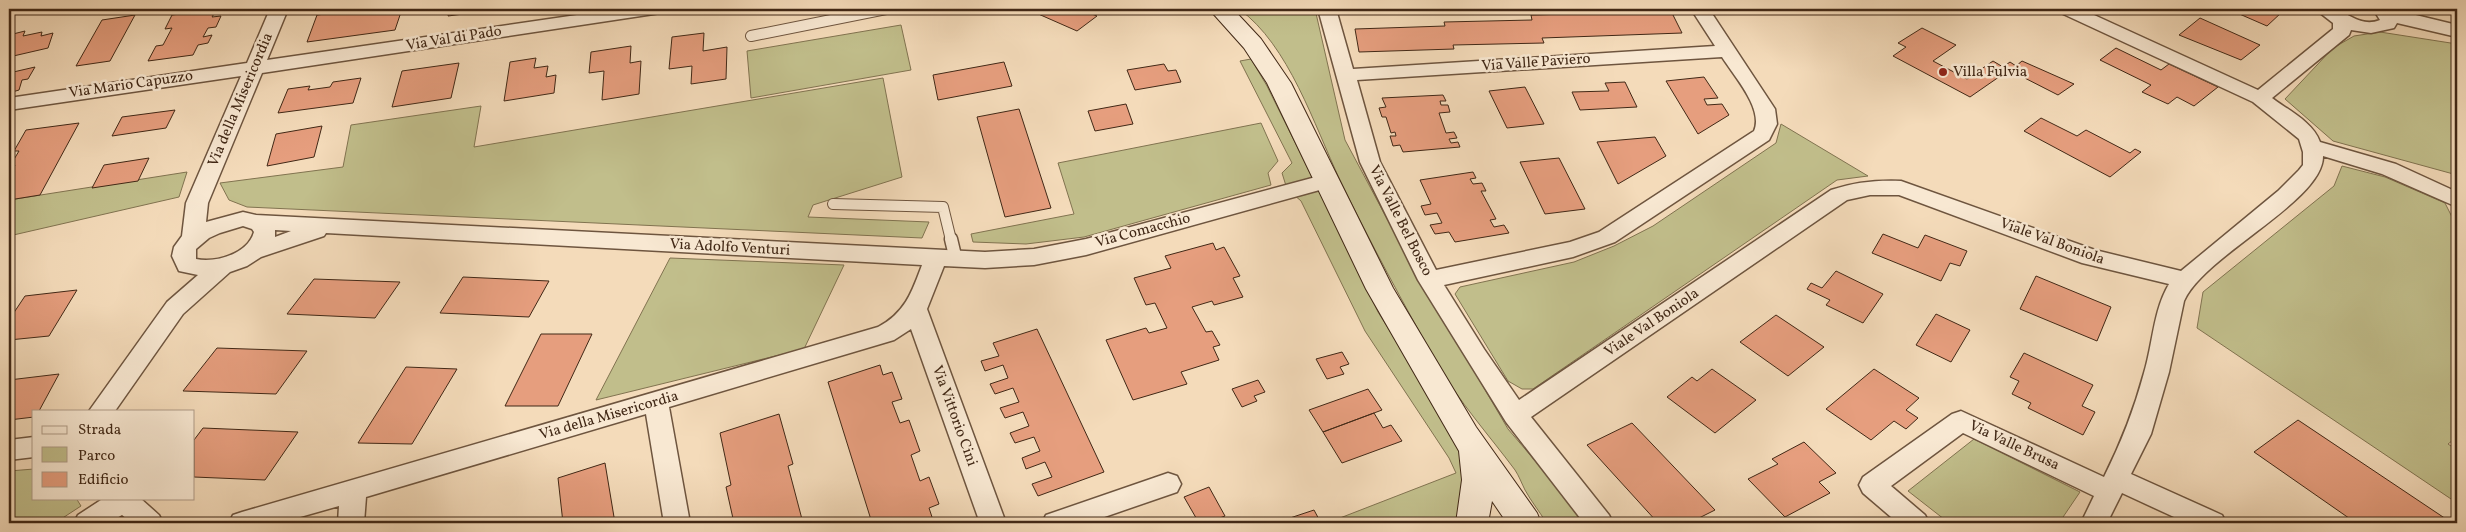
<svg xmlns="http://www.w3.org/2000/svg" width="2466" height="532" font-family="Vollkorn,serif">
<rect width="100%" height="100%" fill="#f4dbba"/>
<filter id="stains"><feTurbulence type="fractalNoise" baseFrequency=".004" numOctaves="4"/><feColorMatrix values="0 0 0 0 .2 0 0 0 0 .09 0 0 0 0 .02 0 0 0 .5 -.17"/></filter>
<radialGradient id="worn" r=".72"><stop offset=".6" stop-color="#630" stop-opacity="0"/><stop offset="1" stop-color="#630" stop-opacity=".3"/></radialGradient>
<path fill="#c1be8b" stroke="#817350" d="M1239 9H1315L1345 140 1408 258 1508 429 1588 523 1546 522C1539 511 1531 501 1525 490 1522 484 1519 476 1515 470 1489 435 1459 402 1437 363 1403 303 1370 242 1340 180 1314 125 1289 45 1239 9Z
M901 25 911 70 751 98 747 51Z
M2380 32 2457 44V175L2333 141 2285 99 2333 48 2354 36Z
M1251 59 1267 86 1315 183 1287 189 1282 173 1292 163 1240 61Z
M883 78 902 177 813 205 808 217 929 222 922 238 247 207 229 200 220 183 343 167 351 125 481 106 474 147Z
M1261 123 1278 161 1268 173 1271 185 1084 237 1026 244 973 242 971 234 1074 214 1058 163Z
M1781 124 1868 176 1837 180 1533 389H1522L1508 381 1455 294 1460 287 1574 262 1614 246 1653 226 1776 143Z
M2342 166 2385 177 2445 203 2452 217 2457 220V437L2448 444 2457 450V503L2197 328 2203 292 2334 186Z
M187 172 179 197 9 236V200Z
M1318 189 1378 312 1462 447 1466 516 1462 523H1343L1340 518 1456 473 1449 458 1365 331 1301 201 1293 194Z
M670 258 844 265 804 349 596 400Z
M1974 439 2080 492 2059 523H1949L1908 491Z
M34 469V498H76L81 506 55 523H9V471Z"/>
<path fill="#e69e7e" stroke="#412816" d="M217 9 212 17 221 16 216 27 208 28 203 37 212 35 208 43 198 45 193 55 148 61 156 46 163 45 172 28 165 29 172 15Z
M402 9 395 30 307 42 317 15 359 10 357 14Z
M450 9H501L448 16Z
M1027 9H1079L1097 16 1077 31Z
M1608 9H1670L1682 33 1542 38 1544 43 1453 45 1454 49 1359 52 1355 29 1445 26 1444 22 1532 20 1531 15 1610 13Z
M2228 9H2273L2282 12 2267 26Z
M135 15 110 61 76 66 102 20Z
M2200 18 2260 45 2241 60 2179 35Z
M1922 28 1956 45 1933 61 1967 79 1993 61 2003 67 2010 62 2016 66 2022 61 2074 84 2058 95 2009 70 1970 97 1893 56 1906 47 1898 43Z
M25 31 23 36 42 32 41 36 53 33 48 48 9 57V35Z
M704 33 703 51 727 47 726 79 691 84 692 66 669 69 672 37Z
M631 46 630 63 641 61 639 94 602 100 604 71 589 73 591 52Z
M2116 48 2161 70 2169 64 2218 87 2194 106 2177 97 2168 104 2142 92 2151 85 2100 60Z
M536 58 534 68 548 66 546 77 556 75 554 93 504 101 510 62Z
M1004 62 1012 86 938 100 933 75Z
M459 63 451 98 392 107 402 71Z
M1164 64 1168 71 1176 70 1181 82 1135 90 1127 70Z
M35 67 28 79 22 80 19 90 9 93V73Z
M1704 77 1718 98 1704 99 1707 105 1722 104 1729 115 1698 134 1666 81Z
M361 78 353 103 278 113 288 89 310 86 308 90 330 87 333 82Z
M1625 82 1637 107 1580 110 1572 92 1609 91 1605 83Z
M1525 87 1544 124 1507 128 1489 91Z
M1443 95 1446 101H1440L1441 105H1448L1450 112 1439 113 1446 133 1454 132 1457 138 1449 139 1451 143 1458 142 1460 147 1403 152 1400 145 1393 146 1390 136H1396L1395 132 1391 133 1386 117H1382L1379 108 1386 107 1382 98Z
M1126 104 1133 124 1095 131 1088 111Z
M1019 109 1051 208 1005 217 977 117Z
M175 110 166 128 112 136 122 117Z
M2041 118 2077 136 2086 130 2130 153 2135 149 2141 152 2110 177 2024 131Z
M79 123 40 195 9 200V176L15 165 10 166 19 151H14L26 130Z
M322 126 314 157 267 166 276 134Z
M1655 137 1666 156 1618 184 1597 142Z
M149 158 138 181 92 188 104 165Z
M1559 158 1585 209 1545 214 1520 162Z
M1473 172 1476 178 1470 179 1473 184 1482 183 1486 191H1481L1496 219 1490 220 1494 227 1504 225 1509 233 1455 242 1449 232 1435 234 1430 225 1442 223 1437 213 1425 215 1421 206 1431 204 1420 180Z
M1883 234 1918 248 1925 235 1967 251 1960 266 1950 263 1941 281 1872 253Z
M1213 243 1216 250 1224 247 1240 276 1233 278 1243 297 1214 305 1212 301 1192 307 1206 332 1212 331 1220 345 1213 347 1219 360 1181 372 1187 384 1133 400 1106 340 1146 328 1149 333 1167 328 1155 303 1146 305 1134 278 1171 268 1165 256Z
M1836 271 1883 294 1863 323 1826 305 1830 300 1807 289 1811 283 1822 288Z
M2036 276 2111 307 2097 341 2020 309Z
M463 277 549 281 529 317 440 313Z
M314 279 400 282 375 318 287 314Z
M77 290 49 336 9 340V320L25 296Z
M1936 314 1970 330 1951 362 1916 345Z
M1776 315 1824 347 1788 376 1740 342Z
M1037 329 1104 472 1038 496 1032 484 1052 477 1045 462 1026 469 1022 458 1040 451 1034 437 1015 443 1010 433 1029 426 1023 412 1005 418 1000 408 1019 402 1013 388 995 394 990 384 1008 378 1003 365 985 371 981 361 999 356 993 343Z
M541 334H592L558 406H505Z
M217 348 307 351 276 394 183 391Z
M1342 352 1349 364 1340 367 1344 374 1327 379 1316 359Z
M2024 353 2093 385 2082 406 2095 412 2083 435 2028 408 2031 403 2012 394 2019 381 2010 377Z
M880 365 883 375 892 372 902 399 892 402 900 423 909 420 920 451 911 455 920 481 929 477 939 504 929 508 934 523H872L828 382Z
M406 367 457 369 412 444 358 443Z
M1712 369 1756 400 1715 433 1667 397 1692 377 1697 381Z
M1874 369 1919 398 1906 410 1918 418 1906 429 1894 421 1871 440 1826 409Z
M59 374 39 411H34V417L9 420V380Z
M1258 380 1265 392 1254 396 1257 401 1242 407 1232 389Z
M1368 389 1382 410 1323 432 1309 410Z
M1374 413 1383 428 1391 425 1402 441 1342 463 1323 432Z
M779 414 793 464 788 466 803 523H734L726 487 731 485 720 433Z
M2298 420 2452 523H2356L2254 452Z
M1632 423 1715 510 1689 523H1658L1587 445Z
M203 428 298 432 265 480 194 477V440Z
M1804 442 1836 473 1819 482 1830 493 1785 517 1748 479 1778 464 1772 459Z
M605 463 615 523H563L558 478Z
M1209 487 1225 516 1206 523H1199L1184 497Z
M1314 510 1321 523H1275Z"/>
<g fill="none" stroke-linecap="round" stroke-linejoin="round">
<g stroke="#6e553f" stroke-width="12">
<path id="service-far1" d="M751 36 886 9
M833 204 943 207 951 240"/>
</g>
<g stroke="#6e553f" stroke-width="15">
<path id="service" d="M951 239 956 260"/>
</g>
<g stroke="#6e553f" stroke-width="3">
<path id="minor" d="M270 9H288L267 60 618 9H663L660 13 654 14 262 73 208 203 206 222 243 212 256 215 985 252 1034 249 1086 239 1327 174 1334 176 1338 181 1334 186 1086 255 1034 265 985 268 944 266 927 309 1006 523H980L911 329 894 340 669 407 690 523H664L646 414 366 497 364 523H338L339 506 279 523H229L233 515 242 512 878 327C905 313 912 292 922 265L326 233 324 236 261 257 247 266 230 272 183 314 115 411H89L167 302 198 275 179 271 172 256 174 247 182 236 186 203 241 76 9 110V98L247 63ZM243 226 252 229 254 232C248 254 216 263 196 259V249L209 238 220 233ZM275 230 291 231 275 237Z
M1318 9H1336L1353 69 1715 46 1691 9H1709L1775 109 1777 124 1769 140 1615 242 1573 257 1444 285 1484 349 1519 400 1831 190C1855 182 1877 180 1901 181L2095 250 2181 271 2278 191 2299 170 2303 165V152L2299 139 2253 102 2061 13 2058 9H2081L2258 90 2333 29V23L2315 9C2321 9 2330 7 2335 9 2351 15 2362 27 2380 20L2373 9H2391L2457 25V37L2397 23 2394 28 2371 33 2351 30 2349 35 2272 98C2288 110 2313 122 2320 142L2396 164 2457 192V207L2382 174 2323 156C2324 201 2204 255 2184 301L2169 372 2151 434 2131 474 2222 515 2226 523H2187L2122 493 2107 523H2081L2094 496 1963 433 1891 486 1925 515 1929 523H1898L1863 493 1859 485 1863 477 1952 414 1961 411 2104 477C2121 443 2134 410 2144 373 2153 344 2153 311 2169 284L2082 263 1899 195H1870L1847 200 1531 417 1609 515 1613 523H1584L1506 422 1418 280 1360 162ZM1722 57C1734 76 1764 109 1754 131L1599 232 1570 242 1436 270 1380 162 1357 80Z
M34 437V457L9 460V440Z
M1168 473 1177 476 1181 484 1177 492 1087 523H1042L1046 515Z
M104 498H140L159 515 163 523H132L122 515 108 523H74L78 515Z"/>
</g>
<g stroke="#412816" stroke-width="2">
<path id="secondary" d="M1209 9H1233L1261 39 1291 83 1393 288 1476 427 1537 513 1541 523H1507L1492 501 1488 523H1456L1462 480 1459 451 1366 289 1267 83 1244 48Z"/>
</g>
<use href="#service-far1" stroke="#f8e8d2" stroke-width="10"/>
<use href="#service" stroke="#f8e8d2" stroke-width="12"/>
<use href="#minor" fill="#f8e8d2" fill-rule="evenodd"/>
<use href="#secondary" fill="#f8e8d2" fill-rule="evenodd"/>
</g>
<circle fill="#8f2418" stroke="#f8e8d2" stroke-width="2" cx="1943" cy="72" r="5"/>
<g text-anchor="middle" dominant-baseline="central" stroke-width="5" stroke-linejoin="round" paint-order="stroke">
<g font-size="15" fill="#412816" stroke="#f8e8d2">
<text transform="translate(454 39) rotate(-9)">Via Val di Pado</text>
<text transform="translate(1536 63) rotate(-4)">Via Valle Paviero</text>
<text transform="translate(131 85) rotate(-8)">Via Mario Capuzzo</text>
<text transform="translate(241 100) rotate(-67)">Via della Misericordia</text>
<text transform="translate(1400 221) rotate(63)">Via Valle Bel Bosco</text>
<text transform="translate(1143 231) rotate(-15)">Via Comacchio</text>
<text transform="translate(2052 242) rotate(20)">Viale Val Boniola</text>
<text transform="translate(730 248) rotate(3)">Via Adolfo Venturi</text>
<text transform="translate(1652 323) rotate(-34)">Viale Val Boniola</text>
<text transform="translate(609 416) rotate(-16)">Via della Misericordia</text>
<text transform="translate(954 416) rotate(70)">Via Vittorio Cini</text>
<text transform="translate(2014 446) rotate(25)">Via Valle Brusa</text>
</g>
<g font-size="15" fill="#412816" stroke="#f8e8d2" text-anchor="start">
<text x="1953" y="72">Villa Fulvia</text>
</g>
</g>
<rect width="2466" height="532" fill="none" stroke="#f4dbba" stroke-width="30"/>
<rect x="10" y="10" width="2446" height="512" fill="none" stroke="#412816" stroke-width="2.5"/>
<rect x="15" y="15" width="2436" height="502" fill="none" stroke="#412816"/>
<rect x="32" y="410" width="162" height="90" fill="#f8e8d2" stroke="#af9b87"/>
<rect x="42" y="426" width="25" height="8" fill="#f8e8d2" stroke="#af9b87"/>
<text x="78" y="434" font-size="15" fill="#412816">Strada</text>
<rect x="42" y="447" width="25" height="15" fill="#c1be8b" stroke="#af9b87"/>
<text x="78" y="460" font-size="15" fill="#412816">Parco</text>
<rect x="42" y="472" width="25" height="15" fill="#e69e7e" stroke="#af9b87"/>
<text x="78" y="484" font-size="15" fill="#412816">Edificio</text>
<rect width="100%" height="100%" filter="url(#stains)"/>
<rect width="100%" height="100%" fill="url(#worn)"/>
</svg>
